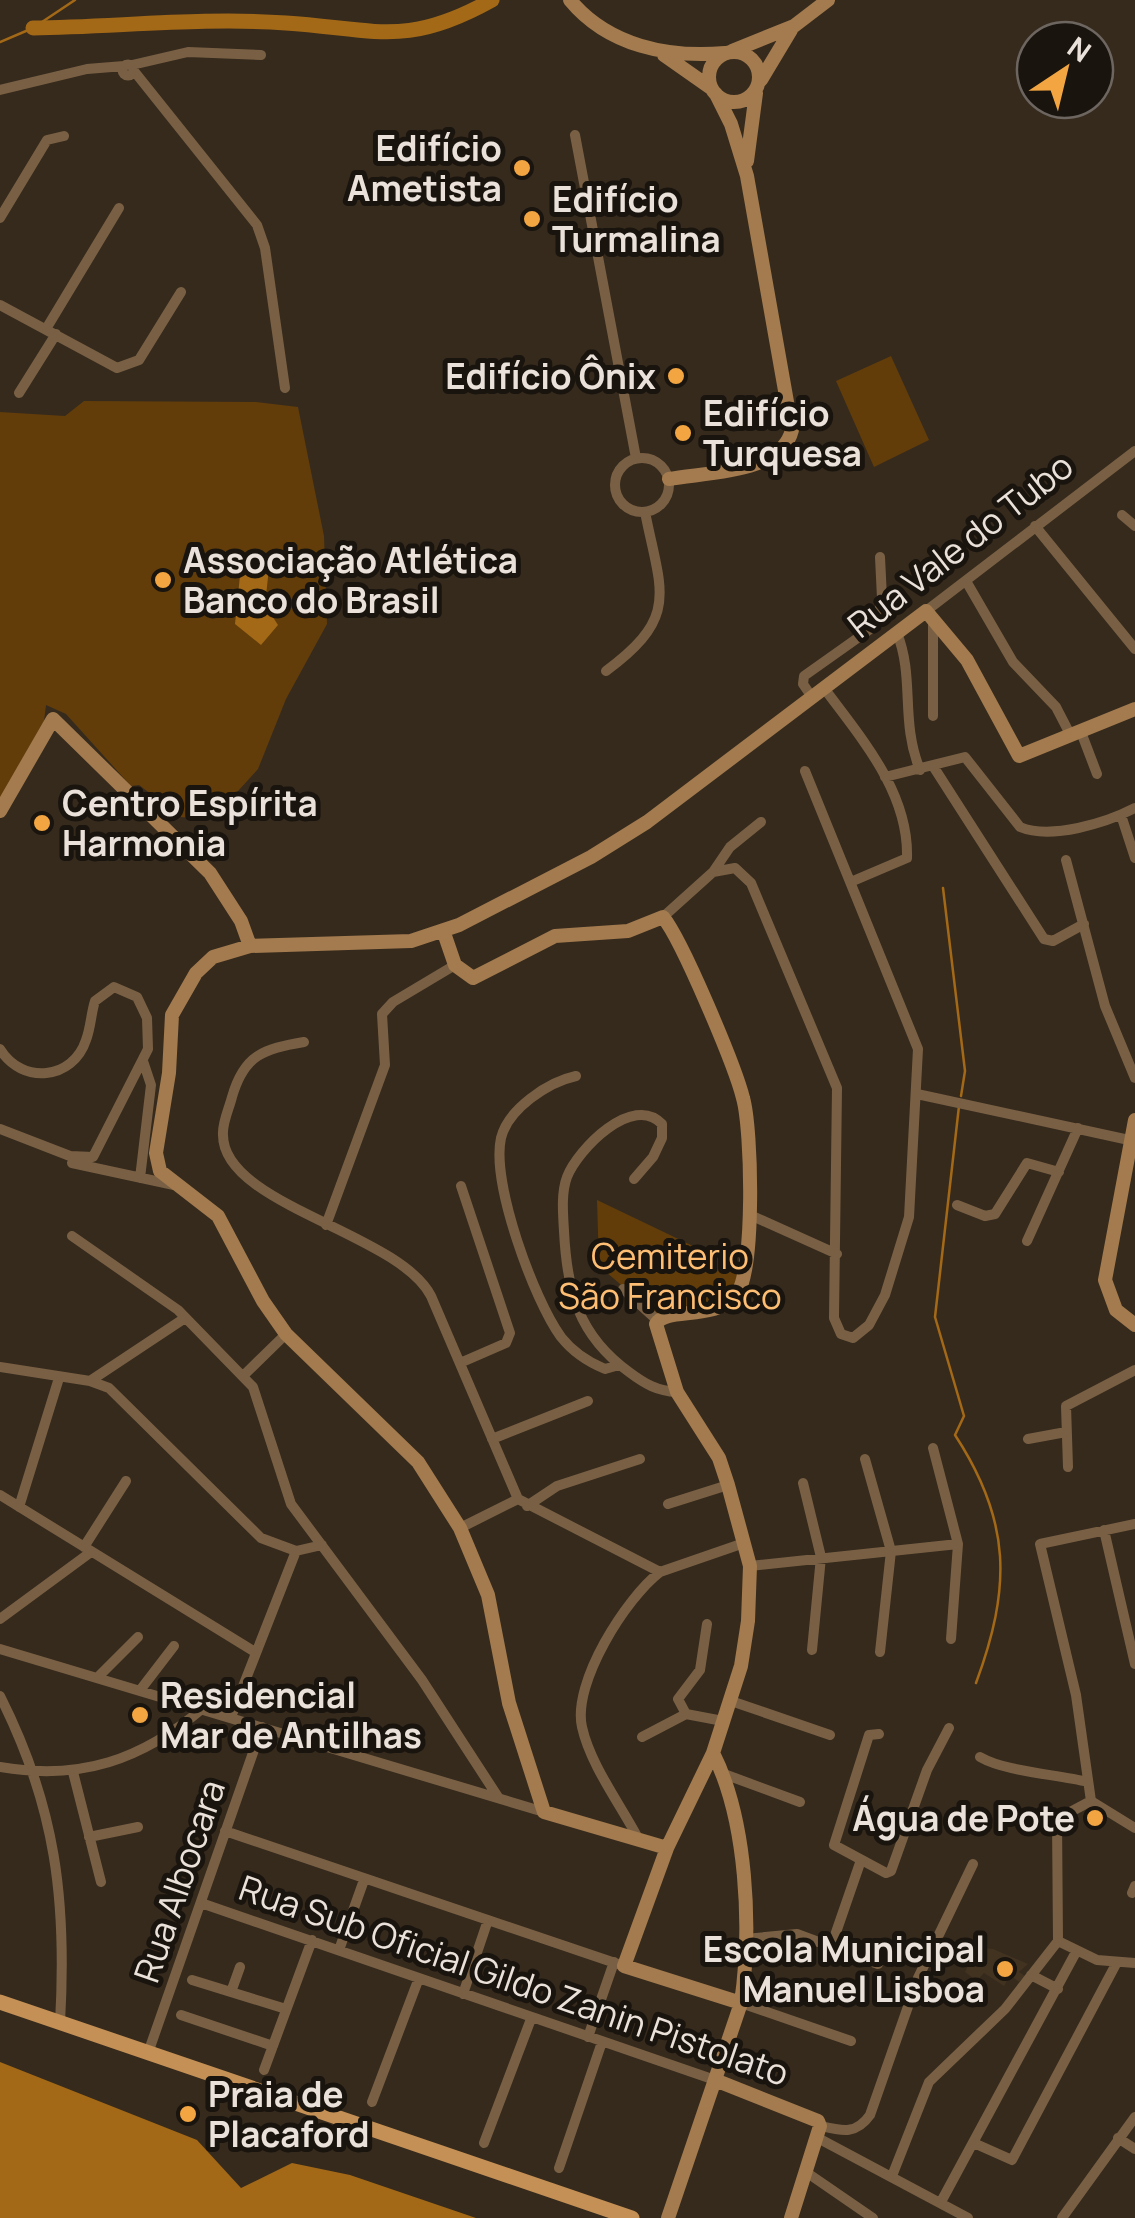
<svg xmlns="http://www.w3.org/2000/svg" width="1135" height="2218" font-family="Manrope,sans-serif">
<rect width="100%" height="100%" fill="#362a1d"/>
<path fill="#423321" d="M979 1941 984 1944 981 1955 985 1948 993 1949 1028 1964 1019 1972 1025 1976 1019 1982 1010 1975 1004 1986 984 1973 977 1981 965 1972Z"/>
<path fill="#623d0a" d="M891 356 929 440 874 467 836 381Z
M84 401 256 402 298 407 324 536 327 624 286 699 258 769 229 801 200 819 181 817 139 785 131 786 66 714 46 705 44 721 0 799V412L65 416Z
M597 1200 741 1269 732 1294 688 1313H654L599 1266Z"/>
<path fill="#a36917" d="M241 566 269 568 265 605 278 625 261 645 235 624Z
M0 2062 197 2140 241 2188 292 2163 350 2175 476 2218H0Z"/>
<g fill="none" stroke-linecap="round" stroke-linejoin="round">
<path stroke="#a36917" stroke-width="2.5" d="M0 42 33 28 75 0
M943 888 965 1071 961 1096
M959 1106 935 1317 964 1416 955 1435C1012 1522 1011 1588 976 1683"/>
<path stroke="#a36917" stroke-width="15" d="M33 28C116 27 203 17 286 23 376 29 406 48 492 0"/>
<path stroke="#796044" stroke-width="10" d="M122.5 70a5.5 5.5 0 1 1 11 0a5.5 5.5 0 1 1-11 0Z
M132 65 188 52 261 55
M134 71 257 225 265 248 285 388
M0 90 87 69 124 66
M575 135 636 458
M0 218 47 140 64 136
M0 305 117 368 139 360 181 292
M46 329 119 208
M19 393 56 334
M615 485a27 27 0 1 1 54 0a27 27 0 1 1-54 0Z
M1122 515 1135 526
M1035 526 1135 649
M966 581 1013 662 1056 707 1071 736
M926 611 1135 451
M933 624V716
M897 633C915 678 900 721 920 770
M606 671C680 616 661 593 645 512
M824 688C861 738 909 792 907 858L853 881
M812 697 803 684 804 676 876 625 882 598 880 557
M1081 732 1097 774
M933 766 1044 939 1053 941 1084 924
M885 777 965 757 1020 827C1051 840 1106 823 1135 808
M1121 815 1135 858
M1066 860 1105 1006 1135 1078
M713 872 735 868 751 883 837 1088 834 1318 841 1334 853 1338 869 1325 885 1295 909 1217 918 1049 805 771
M663 917 713 872 730 847 761 822
M304 1042C263 1049 244 1055 232 1097 229 1109 222 1123 223 1135 223 1205 399 1233 431 1296L518 1499 660 1572 744 1543
M0 1049C22 1085 73 1080 86 1040 91 1027 91 1013 95 1001L114 987 137 997 147 1018 148 1049 93 1157 70 1156 0 1129
M576 1076C548 1082 508 1109 501 1138 491 1183 534 1300 561 1337 572 1351 588 1362 605 1369L619 1365
M917 1094 1129 1140
M72 1163 174 1185
M140 1178 151 1085 143 1061
M634 1179 653 1157 662 1138V1124C633 1093 578 1149 567 1177 561 1193 563 1214 564 1231 567 1291 578 1335 629 1372 645 1384 657 1391 677 1392
M957 1205 985 1216 995 1214 1027 1163 1059 1172
M748 1214 837 1254
M326 1225 385 1065 382 1014 393 1002 455 965
M72 1236 178 1310 253 1387 291 1504 422 1680 498 1797
M1027 1241 1078 1128
M623 1289 657 1320
M460 1363 506 1343 510 1333 461 1186
M0 1367 90 1381 109 1388 261 1538 296 1551
M243 1376 286 1334
M90 1381 185 1318
M492 1439 588 1401
M1028 1439 1066 1432
M933 1448 958 1544 951 1639
M865 1459 891 1551 880 1652
M1068 1467 1066 1406 1135 1370
M803 1483 821 1557 812 1650
M0 1495 255 1652
M668 1504 728 1485
M527 1506 557 1486 640 1459
M19 1507 59 1378
M460 1528 518 1499
M1104 1530 1135 1664
M84 1547 126 1481
M750 1566 958 1544
M0 1619 91 1552
M0 1649 544 1812
M99 1676 138 1637
M141 1689 174 1646
M0 1696C56 1807 67 1901 60 2023
M731 1701 830 1735
M686 1714 678 1699 700 1670 707 1624
M231 1717 296 1551 322 1545
M879 1734 869 1735 834 1845 886 1873 891 1871 927 1770 949 1728
M642 1737 686 1714 723 1721
M980 1757C1006 1772 1056 1774 1088 1782
M0 1767C80 1781 142 1760 203 1708
M73 1772 101 1882
M724 1774 800 1802
M1091 1801 1135 1828
M225 1831 624 1966
M89 1837 138 1827
M638 1838C620 1804 590 1764 582 1727 572 1683 626 1598 660 1572
M1132 1893 1135 1886
M201 1903 715 2080
M745 1939 797 1934 878 1964
M1058 1941 1097 1960 1135 1963
M832 1944 860 1863
M339 1950 364 1880
M1031 1975 1058 1989
M192 1980 286 2009
M231 1992 240 1967
M463 1994 488 1920
M741 2003 851 2041
M181 2015 273 2046
M588 2037 614 1962
M148 2053 262 1727
M264 2070 312 1940
M372 2102 419 1978
M820 2126C842 2131 856 2135 870 2115L918 1978 973 1864
M816 2137 968 2218
M1118 2138 1135 2149
M484 2143 531 2019
M976 2144 1012 2160 1116 1964
M559 2168 602 2042
M806 2172 873 2218
M892 2176 929 2082 1005 2009 1058 1941 1057 1819 1091 1801 1076 1695 1040 1544 1135 1524
M942 2200 1076 1952
M1062 2218 1135 2117"/>
<path stroke="#a37b4e" stroke-width="14" d="M570 0C608 46 668 58 725 53
M732 51 794 26 828 0
M709 77a25 25 0 1 1 50 0a25 25 0 1 1-50 0Z
M664 55 711 88
M761 80 791 30
M747 161 756 93
M669 479C706 472 781 474 792 430L747 176 731 124 716 94
M0 811 53 719 210 873 241 921 250 946
M443 930 455 965 473 978 555 936 628 931 663 917C682 940 735 1066 743 1098 752 1130 755 1269 737 1294 716 1322 666 1306 656 1324L677 1392 719 1458 728 1485 750 1566 748 1621 741 1666 713 1753 667 1848 624 1966 741 2003
M1135 1120 1105 1280 1116 1310 1135 1325
M667 1848 544 1812 509 1703 488 1595 460 1528 418 1462 286 1334 263 1301 218 1216 160 1171 156 1153 169 1073 172 1015 196 973 213 957 250 946 411 941 459 925 591 857 647 822 926 611 967 660 1019 756 1135 709
M715 2080 818 2121 820 2126 791 2218
M668 2218 741 2003C752 1928 747 1820 713 1753"/>
<path stroke="#c49055" stroke-width="15" d="M0 2002 632 2218"/>
</g>
<g fill="#f2a541" stroke="#19140e" stroke-width="4">
<circle cx="522" cy="168" r="10"/>
<circle cx="532" cy="219" r="10"/>
<circle cx="676" cy="376" r="10"/>
<circle cx="683" cy="433" r="10"/>
<circle cx="163" cy="580" r="10"/>
<circle cx="42" cy="823" r="10"/>
<circle cx="140" cy="1715" r="10"/>
<circle cx="1095" cy="1818" r="10"/>
<circle cx="1005" cy="1969" r="10"/>
<circle cx="188" cy="2114" r="10"/>
</g>
<g text-anchor="middle" dominant-baseline="central" stroke-width="10" stroke-linejoin="round" paint-order="stroke">
<g font-size="35" font-weight="bold" fill="#eae2da" stroke="#19140e" text-anchor="start">
<text x="502" y="148" text-anchor="end">Edifício<tspan x="502" dy="40">Ametista</tspan></text>
<text x="552" y="199">Edifício<tspan x="552" dy="40">Turmalina</tspan></text>
<text x="656" y="376" text-anchor="end">Edifício Ônix</text>
<text x="703" y="413">Edifício<tspan x="703" dy="40">Turquesa</tspan></text>
<text x="183" y="560">Associação Atlética<tspan x="183" dy="40">Banco do Brasil</tspan></text>
<text x="62" y="803">Centro Espírita<tspan x="62" dy="40">Harmonia</tspan></text>
<text x="160" y="1695">Residencial<tspan x="160" dy="40">Mar de Antilhas</tspan></text>
<text x="1075" y="1818" text-anchor="end">Água de Pote</text>
<text x="985" y="1949" text-anchor="end">Escola Municipal<tspan x="985" dy="40">Manuel Lisboa</tspan></text>
<text x="208" y="2094">Praia de<tspan x="208" dy="40">Placaford</tspan></text>
</g>
<g font-size="35" fill="#eae2da" stroke="#19140e">
<text transform="translate(960 545) rotate(-38)">Rua Vale do Tubo</text>
<text transform="translate(179 1881) rotate(-71)">Rua Albocara</text>
<text transform="translate(514 1980) rotate(19)">Rua Sub Oficial Gildo Zanin Pistolato</text>
</g>
<g font-size="35" fill="#fdbd73" stroke="#19140e">
<text x="670" y="1256">Cemiterio<tspan x="670" dy="40">São Francisco</tspan></text>
</g>
</g>
<g transform="translate(1065 70) rotate(35)"><circle r="48" fill="#19140e" stroke="#6d6660" stroke-width="2.5"/>
<path d="M0-8L18 38L0 25L-18 38Z" fill="#f2a541"/>
<text y="-15" font-size="28" font-weight="bold" text-anchor="middle" fill="#eae2da">N</text>
</g>
</svg>
